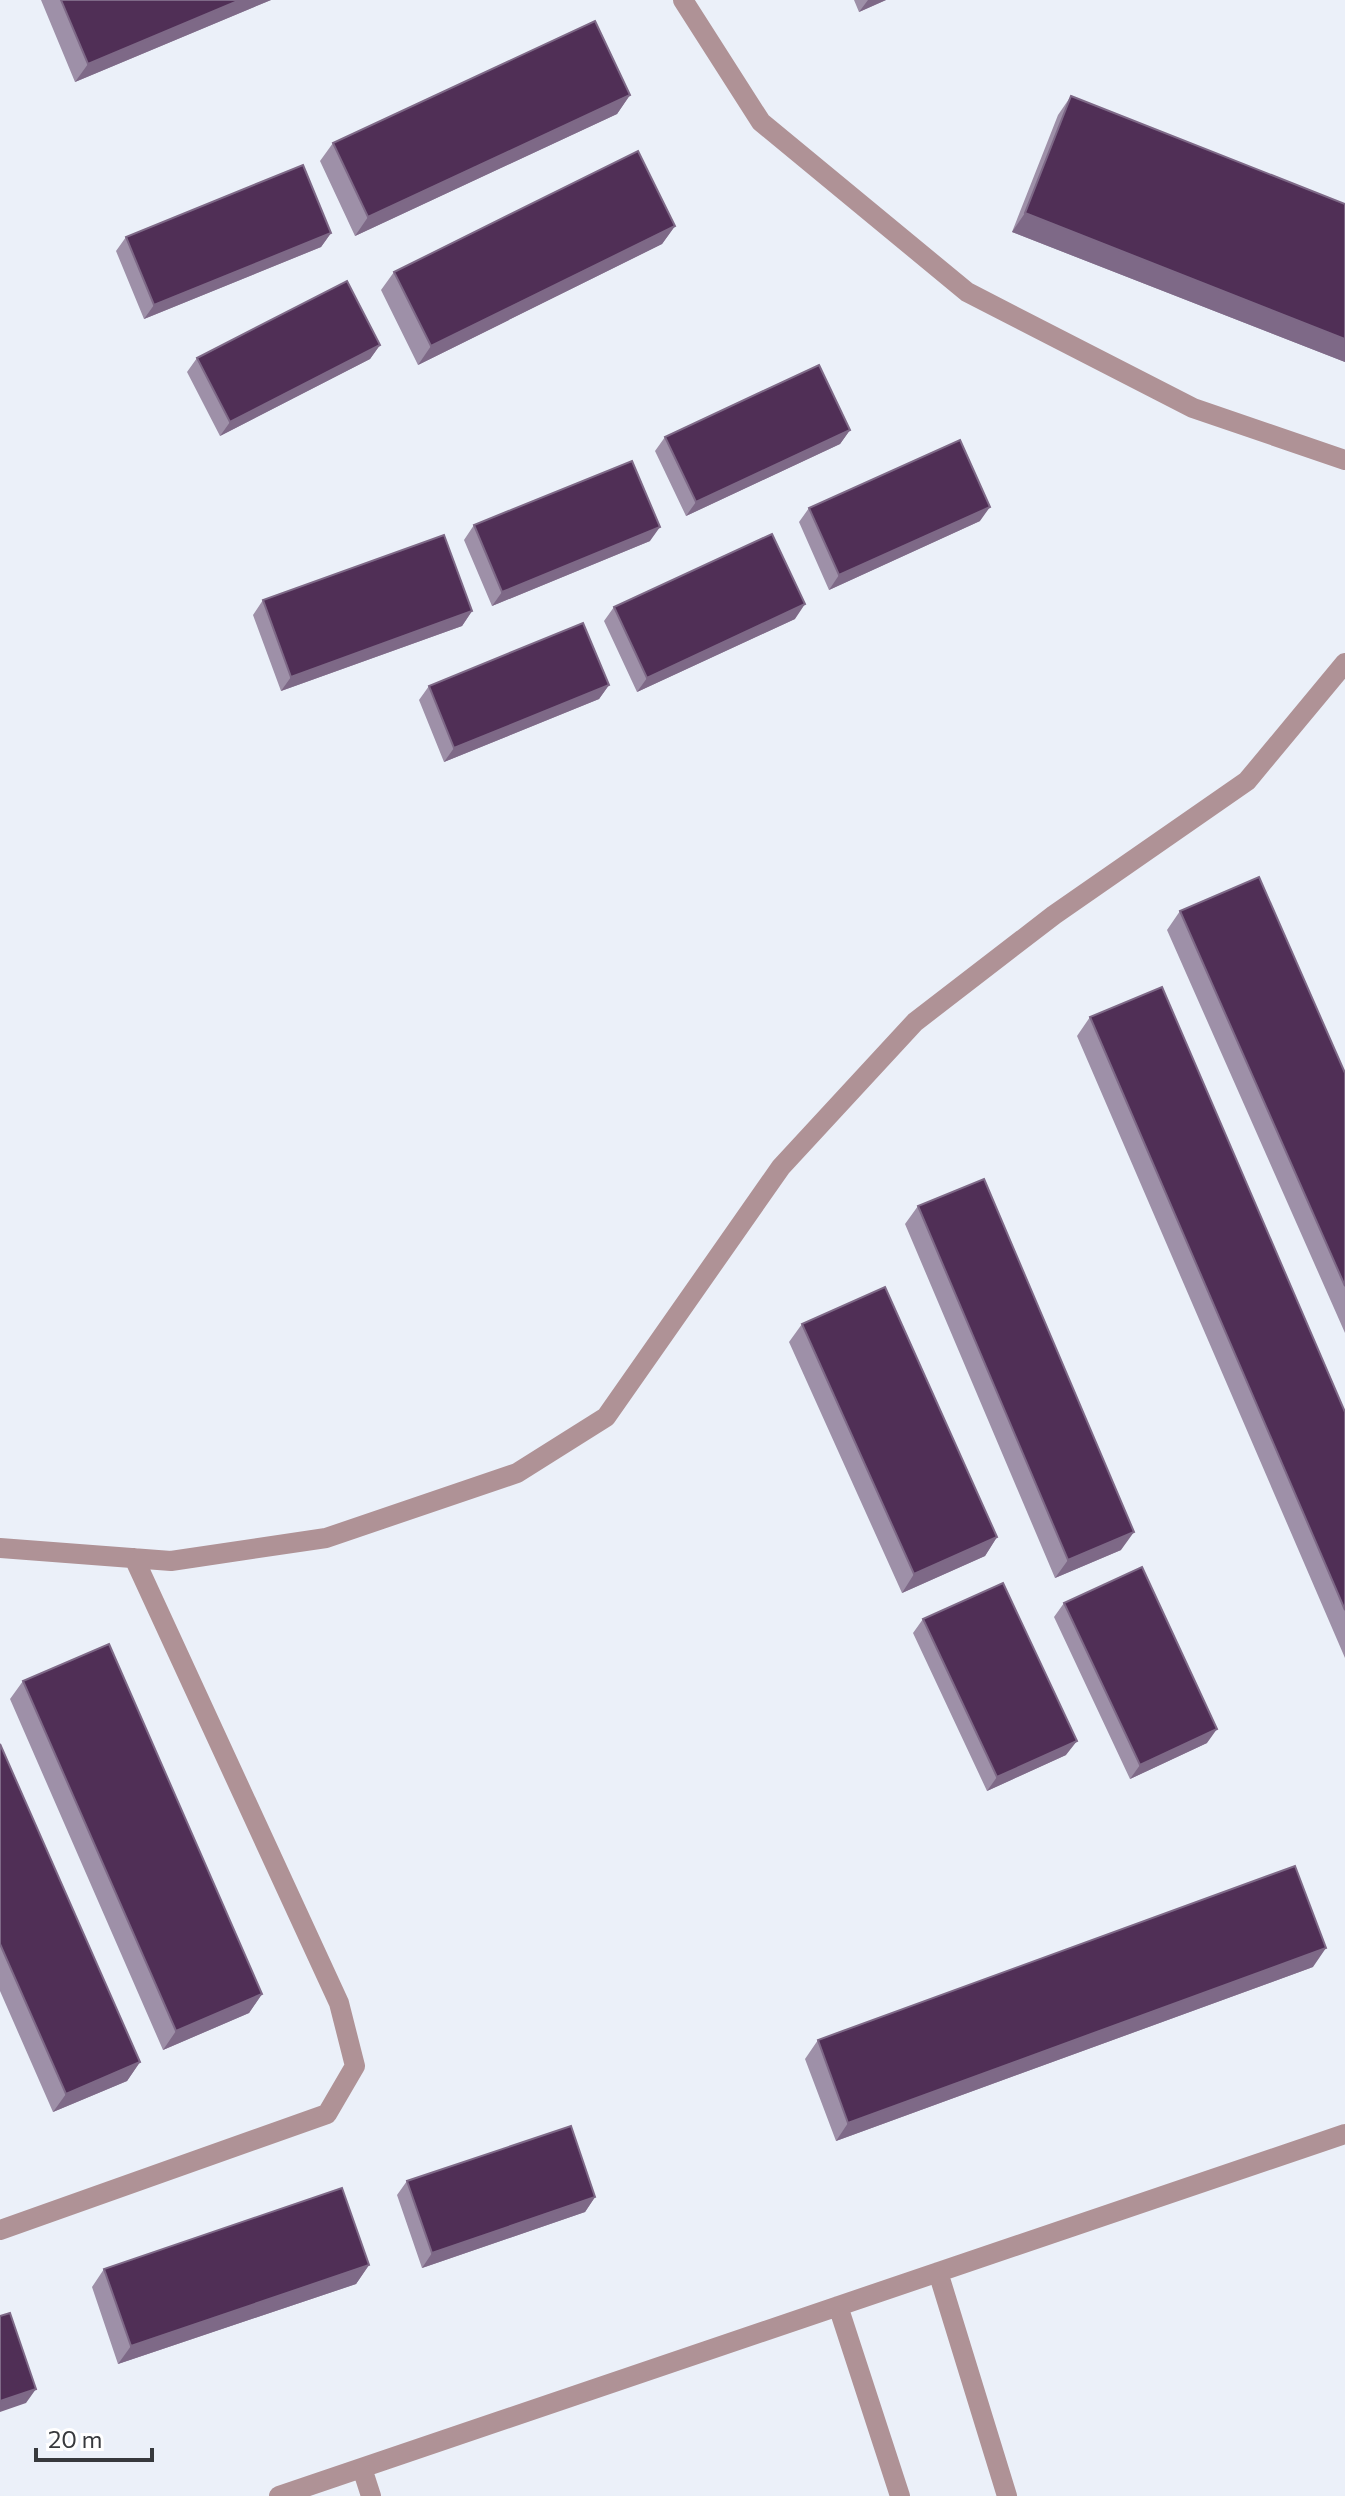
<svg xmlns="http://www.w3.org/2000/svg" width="1345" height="2496" font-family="Commissioner,sans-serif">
<rect width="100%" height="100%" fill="#ebf0f9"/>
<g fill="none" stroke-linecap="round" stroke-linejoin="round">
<path stroke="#af9296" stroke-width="20" d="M683 0 761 122 967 292 1193 408 1345 460
M0 1548 171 1561 326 1538 517 1473 606 1417 781 1167 915 1022 1054 915 1247 781 1345 663
M0 2230 327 2114 355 2066 339 2003 134 1558
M938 2272 1007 2496
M838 2306 900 2496
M362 2468 371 2496
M279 2496 1345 2134"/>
</g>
<path fill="#9e90a8" d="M41 0H271L75 82Z
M854 0H886L859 12Z
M630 95 617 114 355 236 320 161 333 143Z
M1071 96 1345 204V362L1012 232 1058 115Z
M675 226 662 244 418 365 381 290 394 272Z
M331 233 321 247 144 319 116 251 126 237Z
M380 345 370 359 220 436 187 372 197 358Z
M850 430 840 444 686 516 655 451 665 437Z
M809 508 980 521 829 590 799 522Z
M474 525 650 541 492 606 464 540Z
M263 600 472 611 462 626 281 691 253 615Z
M614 607 795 619 637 692 604 621Z
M609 685 599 699 444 762 419 700 429 686Z
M1180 911 1345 1073V1333L1167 930Z
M1090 1017 1345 1412V1658L1077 1036Z
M918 1206 1121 1550 1055 1578 905 1224Z
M802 1324 997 1537 985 1556 902 1593 789 1342Z
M1064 1603 1207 1743 1130 1779 1054 1617Z
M923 1619 1066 1755 987 1791 913 1633Z
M23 1681 262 1994 249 2013 163 2050 10 1699Z
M0 1744 140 2062 127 2081 53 2112 0 1991Z
M1313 1967 836 2141 805 2059 818 2040Z
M407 2181 595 2197 585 2212 422 2268 397 2195Z
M369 2265 356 2284 118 2364 92 2287 104 2269Z"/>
<path fill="#7e6987" d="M240 0H271L75 82 88 64Z
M868 0H886L859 12Z
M630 95 617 114 355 236 368 217Z
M1025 213 1345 339V362L1012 232Z
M675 226 662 244 418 365 431 346Z
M331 233 321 247 144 319 154 305Z
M380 345 370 359 220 436 230 422Z
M850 430 840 444 686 516 696 502Z
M990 507 980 521 829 590 839 575Z
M660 527 650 541 492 606 502 592Z
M805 604 795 619 637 692 647 678Z
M472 611 462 626 281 691 291 677Z
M609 685 599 699 444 762 454 748Z
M1134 1532 1121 1550 1055 1578 1068 1560Z
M997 1537 985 1556 902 1593 914 1574Z
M1217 1729 1207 1743 1130 1779 1140 1765Z
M1077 1741 1066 1755 987 1791 997 1777Z
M1326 1948 1313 1967 836 2141 848 2123Z
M262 1994 249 2013 163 2050 176 2031Z
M140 2062 127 2081 53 2112 66 2094Z
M595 2197 585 2212 422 2268 432 2253Z
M369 2265 356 2284 118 2364 131 2346Z
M36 2389 26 2403 0 2412V2401Z"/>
<path fill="#502f56" stroke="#7e6987" stroke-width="2" d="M61 0H240L88 64Z
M595 21 630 95 368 217 333 143Z
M1071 96 1345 204V339L1025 213Z
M638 151 675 226 431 346 394 272Z
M303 165 331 233 154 305 126 237Z
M347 281 380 345 230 422 197 358Z
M819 365 850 430 696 502 665 437Z
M960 440 990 507 839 575 809 508Z
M632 461 660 527 502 592 474 525Z
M772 534 805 604 647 678 614 607Z
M444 535 472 611 291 677 263 600Z
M583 623 609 685 454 748 429 686Z
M1259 877 1345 1073V1286L1180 911Z
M1162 987 1345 1412V1610L1090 1017Z
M984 1179 1134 1532 1068 1560 918 1206Z
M885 1287 997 1537 914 1574 802 1324Z
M1142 1567 1217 1729 1140 1765 1064 1603Z
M1003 1583 1077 1741 997 1777 923 1619Z
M109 1644 262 1994 176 2031 23 1681Z
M0 1744 140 2062 66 2094 0 1944Z
M1295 1866 1326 1948 848 2123 818 2040Z
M571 2126 595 2197 432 2253 407 2181Z
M342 2188 369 2265 131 2346 104 2269Z
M10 2313 36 2389 0 2401V2316Z"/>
<path d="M36 2448v12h116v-12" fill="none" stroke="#37393d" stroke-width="4"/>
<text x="48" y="2448" font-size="24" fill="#37393d" stroke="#ffffff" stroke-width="6" paint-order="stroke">20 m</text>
</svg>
